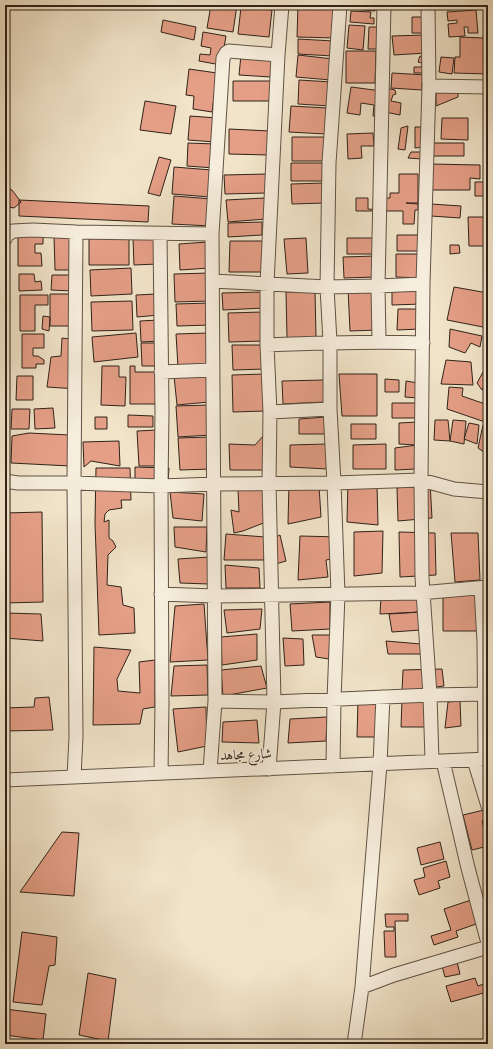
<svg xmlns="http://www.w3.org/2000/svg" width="493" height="1049" font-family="'EB Garamond',Amiri,serif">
<rect width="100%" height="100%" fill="#f1e4c9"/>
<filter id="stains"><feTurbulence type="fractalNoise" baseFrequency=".005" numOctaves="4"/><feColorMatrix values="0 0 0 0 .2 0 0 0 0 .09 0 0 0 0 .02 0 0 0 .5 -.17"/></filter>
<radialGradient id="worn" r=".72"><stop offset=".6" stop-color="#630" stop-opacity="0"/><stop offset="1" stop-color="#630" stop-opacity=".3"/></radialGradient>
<path fill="#e59f87" stroke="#302219" d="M211 5H237L233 32 207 28Z
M298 5 335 6 334 38 297 37Z
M353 5H375V11L353 9Z
M393 5H407V6L392 8Z
M411 5H424L425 9H411Z
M446 5H483V7L447 10Z
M485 5H488V25Z
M241 7 272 10 269 37 238 34Z
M476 10 478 33H468V27H464L465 36 449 37 448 24 457 23V20L448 21 447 12Z
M351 11 371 12 370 18H374V24L350 22Z
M412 17H426V33H412Z
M163 20 196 27 194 40 161 32Z
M349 25 365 26 363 50 347 48Z
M369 27H377V49H368Z
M203 32 226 36 221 65 199 61 200 54 210 55 211 48 201 46Z
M425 35 426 53 394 55 392 36Z
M460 37 484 38V61L488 62V74L454 73 455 57H460Z
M298 39 334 41 333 56 298 54Z
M346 51H376L375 83H346Z
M241 55 272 57 271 77 239 75Z
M298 55 333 59 331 80 296 77Z
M420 56 426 58V73H414V67H422V63L418 62Z
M441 57 454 58 452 74 439 72Z
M189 69 217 73 212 112 193 109 194 96 186 95Z
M392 73 427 75 426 82H422V90L391 88Z
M299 80 332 82 330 106 298 104Z
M436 80H458V97L436 106Z
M233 81H272V101H233Z
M351 87 382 91 378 117 373 116 374 105 361 103 360 115 347 113Z
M386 88 395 90 396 94 393 95 391 101 401 103 400 115 385 112Z
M145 101 176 106 171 134 140 130Z
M291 106 327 108 326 134 289 132Z
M190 116 217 118 215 142 188 140Z
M442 118H468V140L441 139Z
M408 126 405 150 398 149 401 128Z
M415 127H425V147L415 148Z
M229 129 270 131 269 155 229 154Z
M373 133 374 146H361L362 158 348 159 347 134Z
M292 137H326L327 161H292Z
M188 143 215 144 214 168 187 166Z
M433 143H464V156H433Z
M411 152H423L422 159 408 158Z
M159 157 171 160 160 196 148 193Z
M291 163H325V181H291Z
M430 164 480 165V179L470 178V190H429Z
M174 167 212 170 210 197 172 194Z
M268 174V193L225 194 224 175Z
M399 174H418V203H406L418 204V210H415L414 224H403V211H356V198H368V209L381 210V198H390V193H399Z
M475 182H488V196H475Z
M324 183 325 203 292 204 291 184Z
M5 187 12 190 21 202 14 208 9 207 6 195H5Z
M174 196 212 199 210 226 172 224Z
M265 198 266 219 228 222 226 200Z
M19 200 149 206 148 222 19 216Z
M431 204 461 206 460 218 431 216Z
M468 217H488V246H469Z
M5 220H8L9 256H5Z
M262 222V235L228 237V223Z
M18 231H43V244H35V253H41L42 266H18Z
M397 235H421L422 251H397Z
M54 236H73L74 270H55Z
M129 237V265H89V238Z
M158 237V264L134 265 133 238Z
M306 238 308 273 287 274 284 239Z
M347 238H376L377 254H347Z
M230 241H264V272H229Z
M208 242 210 268 180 270 179 244Z
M450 245H459L460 253 450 254Z
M396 254H422V278L396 277Z
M375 256 376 277 344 278 343 257Z
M131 268 132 294 91 296 90 270Z
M5 270H9L8 293H5Z
M209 273 211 301 175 302 174 274Z
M19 274H34L35 282 41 281 42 290 19 291Z
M52 275H72V291L51 290Z
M454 287 488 293V328L447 320Z
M376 288 377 330 350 331 348 289Z
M392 288H421L422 304 392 305Z
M263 292 264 308 223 310 222 293Z
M286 292H315L316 337 287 338Z
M50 294H71V326H50Z
M157 294 159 315 137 317 136 295Z
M20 295H48V305H35V331H20Z
M132 301 133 330 92 331 91 302Z
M210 303 211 325 177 326 176 304Z
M398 309H419L420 329 397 330Z
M263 312 264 341 229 342 228 313Z
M43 316 50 317 49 331 42 329Z
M159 320 160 341 141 342 140 321Z
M450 329 482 336 480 347 471 343 465 353 449 347Z
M136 333 138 357 94 362 92 337Z
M208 333 210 366 178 367 176 334Z
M22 334H44V348H33V356H38L44 360V364H36V368H22Z
M62 338 79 340 78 389 47 387 51 357 61 356Z
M141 343H159V366H142Z
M232 345H265V369L233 370Z
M446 360 471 362 473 385 441 384Z
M102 366H119V377H126L125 406 101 405Z
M130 366H135V372H156V404H130Z
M483 372 488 375V378L482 390 477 383Z
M206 373 209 402 177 405 174 376Z
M265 374 266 411 233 412 232 375Z
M339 374H377V416H342Z
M17 376H33V400H16Z
M385 379 399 380V392H385Z
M324 380 325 402 283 404 282 381Z
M406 381 418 383V398L405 397Z
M449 387 463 388 462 396 488 405V416L485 422 447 409Z
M392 403H417L418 418H392Z
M209 405 211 435 178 437 176 406Z
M53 408 55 428 35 429 34 409Z
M12 409H30L29 429H11Z
M128 415 153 416V427H128Z
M95 417H107V429H95Z
M326 417V434H299V419Z
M435 420H448L450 441 434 440Z
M453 420 466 421 464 444 450 441Z
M418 422 417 445 399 444V423Z
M469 423 479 425 477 444 464 439Z
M351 424H376V439H351Z
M483 425 488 427V455L478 448Z
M157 430 158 466H139L137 431Z
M29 433 69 435 70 466 11 463 12 436Z
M264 435 266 470H230L229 444 255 445Z
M210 437 212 469 180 470 178 438Z
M119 441 120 466 91 461 84 467 83 442Z
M327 444 328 469 290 467V445Z
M386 444V469H353V445Z
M417 445 416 469 395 470V448Z
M135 467 169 468 168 483 135 481Z
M96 468H130L131 500H121L122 508 109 510 105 514 104 522 109 520V538L113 541 116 547 108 555 107 585 121 587 123 605 134 608 135 633 99 635 95 523Z
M348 482 377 485 378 525 347 522Z
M430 482 432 518 398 521 397 488Z
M269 483 266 522 243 531 234 533 231 510 239 512 238 489Z
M289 483 319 486 321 517 288 524Z
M170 492 204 494 202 521 173 518Z
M485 498H488V529L486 528Z
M42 512 43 602 5 603V513Z
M174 527H207L206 552 175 547Z
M383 531 382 573 354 576V532Z
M399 532 435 533 436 575 400 577Z
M451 533H478L480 580 455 582Z
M226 534 265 537 264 560H224Z
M280 535 286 561 272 565 271 539Z
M300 536 342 537V557L326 560 328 577 298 580Z
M209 557V584L180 583 178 559Z
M225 565 259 568 260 588H226Z
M443 591 477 592V631H443Z
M420 593V612L380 614 381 597Z
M330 602V629L292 631 290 604Z
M204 604 208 660 170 662 175 606Z
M262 609 260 629 227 633 224 610Z
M420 612 421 630 392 632 389 614Z
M5 613 41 614 43 641 5 638Z
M257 634V660L222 665 221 637Z
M312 635H330L329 659 316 657Z
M283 638 303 639 304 665 285 666Z
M386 641 421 644V654H388Z
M94 647 131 650 117 679 118 691 140 693 139 662 155 660V707L143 709 140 724 93 725Z
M207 665 208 695 171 696 174 666Z
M261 666 267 688 223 696 221 670Z
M442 669 444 686 402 691 403 670Z
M49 697 53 730 5 731V708L34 707 35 698Z
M425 699V727H401L402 700Z
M358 700 381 701 380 737H357Z
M460 701 461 726 445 728 448 702Z
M206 707 207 746 178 752 173 709Z
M327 717 326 741 288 743 290 719Z
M257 720 259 743 222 742 223 722Z
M488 809V820L482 821 488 846 472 850 463 815Z
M62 832 79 833 74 896 20 892Z
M440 842 444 859 421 865 417 848Z
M446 861 450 877 438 881 440 888 419 895 414 880 425 877 423 868Z
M471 900 479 923 456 931 458 937 434 945 431 936 451 930 444 909Z
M385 914H408V921H395L396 957H385L384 931H394V927H386Z
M22 932 57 937 55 965 49 966 42 1005 13 1002Z
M457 962 460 974 445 977 442 966Z
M88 973 116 979 108 1041 79 1035Z
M475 978 478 986 484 984 487 992 451 1002 446 986Z
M5 1009 46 1014 43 1040 5 1035Z
M171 1041 192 1044H170Z
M414 1041 433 1042V1044H414Z"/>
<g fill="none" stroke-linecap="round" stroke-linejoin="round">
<g stroke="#605245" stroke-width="15">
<path id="street" d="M384 5 378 286 423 284
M428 5 429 86 423 284 421 480 422 577 430 695 432 761
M429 86 488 87
M160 234 162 412 161 486 162 703 161 773
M5 239 7 235 13 231 33 230 76 232 212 234
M213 281 327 287 378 286 379 342
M267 345C319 343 371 341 423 343
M161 372 213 370
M270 412 330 409
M5 481 18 483H74L161 486 214 484 334 483 421 480 454 489 488 492
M481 588 484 642 485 759
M161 594 214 596 420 593 488 587
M215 701 274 702 430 695 488 694
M474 760 488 806
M443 761 468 868 488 943
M333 766 334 700 338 594 334 483 330 409V342L327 287 329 163 340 5
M269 769 274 702 269 483 270 412 267 345V284L278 55 282 5
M210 771 215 701 212 234 223 58 226 53 229 51 278 55
M74 777 76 737 74 483 76 232
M5 780 488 759
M362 987 394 975 488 947
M354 1044 362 987 380 764 383 697"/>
</g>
<use href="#street" stroke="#f6eddc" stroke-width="13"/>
</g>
<g text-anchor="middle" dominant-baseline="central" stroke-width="3.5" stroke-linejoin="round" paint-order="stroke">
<g font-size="14" fill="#302219" stroke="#f6eddc">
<text transform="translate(246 754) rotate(-2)">شارع مجاهد</text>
</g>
</g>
<rect width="493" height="1049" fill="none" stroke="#f1e4c9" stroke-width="20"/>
<rect x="6" y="6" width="481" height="1037" fill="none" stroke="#302219" stroke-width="2"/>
<rect x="10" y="10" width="473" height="1029" fill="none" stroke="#302219"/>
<rect width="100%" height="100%" filter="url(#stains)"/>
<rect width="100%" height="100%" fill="url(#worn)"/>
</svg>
